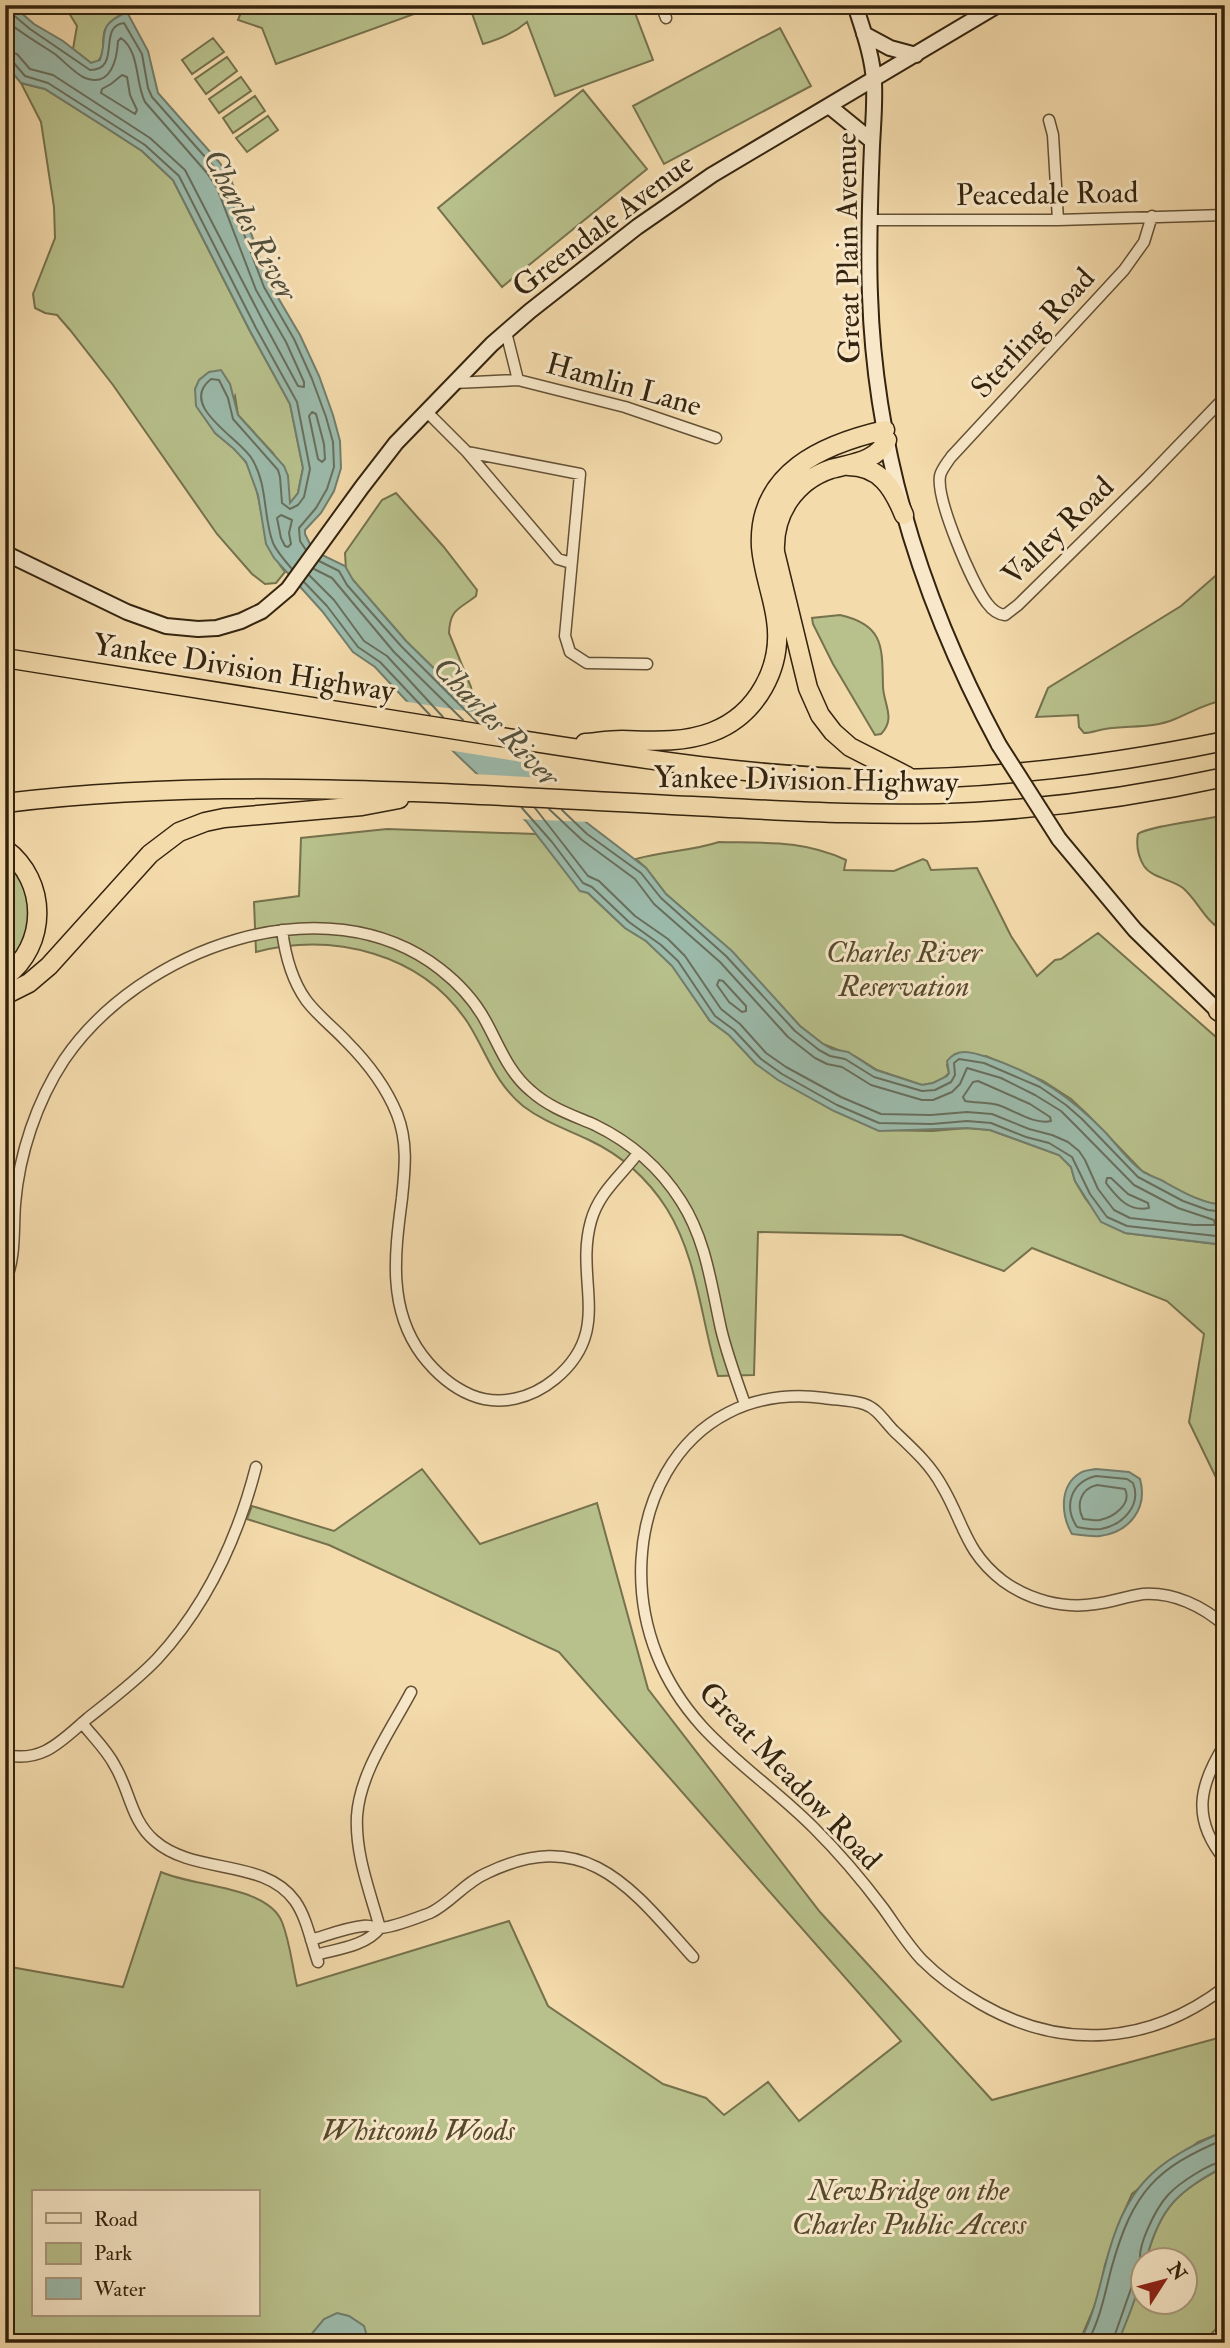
<svg xmlns="http://www.w3.org/2000/svg" width="1230" height="2348" font-family="'IM FELL Double Pica',serif">
<rect width="100%" height="100%" fill="#f4dbac"/>
<filter id="stains"><feTurbulence type="fractalNoise" baseFrequency=".00286" numOctaves="4"/><feColorMatrix values="0 0 0 0 .2 0 0 0 0 .09 0 0 0 0 .02 0 0 0 .5 -.17"/></filter>
<radialGradient id="worn" r=".72"><stop offset=".6" stop-color="#630" stop-opacity="0"/><stop offset="1" stop-color="#630" stop-opacity=".3"/></radialGradient>
<path fill="#b8c18c" stroke="#76724d" stroke-width="2" fill-rule="evenodd" d="M64 5H123L127 12C88 30 113 43 97 63H91L73 49 77 26Z
M244 5H426L428 9 276 64 262 28 238 20Z
M469 5H632L653 60 555 96 527 22C514 33 501 39 483 44Z
M780 28 811 86 664 164 633 106Z
M213 38 224 52 192 74 182 60Z
M227 57 237 71 206 94 195 79Z
M241 77 251 91 219 113 209 99Z
M21 83 45 89 105 127 142 151 173 180 250 331 290 404 303 468 298 493 290 503 287 494 288 476 273 453 238 415 235 396 215 433C226 442 240 451 247 464 265 499 258 538 285 572L276 583 265 584 252 574 217 534 113 385 70 330 57 315 45 313 35 308 33 294 55 238 54 207 41 122Z
M583 90 647 169 502 287 438 208Z
M255 96 265 111 233 133 223 118Z
M268 116 278 130 247 152 236 138Z
M396 493 443 546 477 590 476 596C460 609 450 608 449 633L471 687 472 693 468 702 406 641 353 580 346 570 345 553 382 500Z
M1225 561V700C1206 703 1192 712 1175 719 1152 729 1128 725 1105 729 1097 730 1092 733 1084 733L1079 727 1078 715 1036 717 1048 688 1181 606 1221 571Z
M840 615C885 625 882 648 883 687 884 705 896 719 881 734L875 735 833 664 813 624 812 618Z
M1225 815V932C1205 922 1199 902 1183 888 1171 879 1152 878 1144 866 1138 856 1136 845 1138 834 1148 826 1206 820 1225 815Z
M387 829 536 834 582 890 588 893 625 928 646 941 673 966 710 1021 729 1035 756 1064 881 1130 932 1131 967 1128 990 1130 1059 1155 1071 1167 1075 1181 1085 1198 1097 1213 1125 1233 1225 1245V1496L1189 1422 1204 1334 1167 1301 1032 1248 1004 1271 902 1235 758 1232 754 1375 718 1376C701 1321 698 1259 667 1209 648 1179 621 1155 589 1140 566 1129 544 1122 523 1106 494 1082 487 1053 468 1023 422 953 333 932 256 952L254 902 299 896 301 838Z
M719 842C766 843 802 840 846 860L844 870 894 871 923 859 927 861 931 870 977 868 1011 936 1037 976 1055 960 1061 959 1098 933 1225 1045V1205L1209 1203 1185 1194 1142 1171 1087 1114 1071 1099 1043 1081 986 1056 947 1065 949 1073 943 1079 933 1083 922 1085 877 1070 856 1057 823 1044 800 1026 731 951 666 894 646 868 636 859C663 851 692 851 719 842Z
M5 858C12 867 24 879 27 890 36 916 26 949 5 966Z
M422 1469 480 1544 597 1503 648 1689 820 1912 992 2100 1225 2036V2131L1198 2142 1132 2194 1119 2223 1105 2265 1098 2298 1079 2343H5V1966L123 1987 161 1872C194 1887 268 1886 282 1922 290 1942 292 1965 297 1986L509 1921 548 2006 663 2084 706 2098 724 2115 768 2082 799 2121 901 2041 559 1652 329 1545 247 1519 252 1506 334 1531ZM33 2192H257V2315H33Z
M1225 2166V2319L1203 2343H1118L1142 2273V2302H1184V2260H1146C1160 2207 1177 2192 1225 2166Z"/>
<path fill="#9cbbac" stroke="#727e6d" stroke-width="2" d="M5 5H12L34 24 63 41 91 63 100 60C109 34 94 27 127 12L148 51 158 93 220 163 231 180 270 284 300 335 319 376 333 415 340 441 341 468 334 491 321 513 305 530V534L310 544 320 554 345 566 353 580 406 641 507 740 578 816 646 868 666 894 732 951 800 1026 823 1044 832 1049 848 1052 876 1070 922 1085 933 1083 947 1076 949 1073 947 1061C958 1046 975 1053 990 1058 1037 1074 1071 1097 1105 1132 1117 1145 1128 1161 1142 1171 1147 1175 1155 1177 1161 1180 1181 1191 1202 1204 1225 1205V1245L1125 1233 1101 1222 1075 1181 1071 1167 1059 1155 990 1130 967 1128 879 1131 834 1111 778 1080 756 1064 729 1035 710 1021 672 966 646 941 625 928 588 893 580 891 526 821 454 752 375 667 353 652 322 611 274 558 266 544 258 495 246 462 234 449 215 433 196 406 195 389 199 380 209 372 221 370 230 384 238 415 284 466 288 476 290 503 298 493 303 468 290 404 250 331 173 180 142 151 105 127 45 89 21 83 5 64Z
M1096 1469 1129 1472 1140 1479C1148 1508 1130 1532 1100 1536 1091 1537 1081 1535 1072 1534 1061 1515 1059 1486 1080 1473 1084 1470 1092 1470 1096 1469Z
M1225 2131V2166C1177 2192 1160 2207 1146 2260H1142C1142 2289 1128 2316 1118 2343H1079C1093 2318 1098 2292 1105 2266 1125 2187 1152 2162 1225 2131Z
M337 2313 349 2316 364 2326 369 2343H304L324 2319Z"/>
<path fill="#f4dbac" d="M402 701 484 714 534 764 448 750Z
M473 774 547 778 590 822 518 819 492 796Z"/>
<g fill="none" stroke-linecap="round" stroke-linejoin="round">
<path stroke="#686f5d" stroke-width="2" d="M9 5 11 13 30 29 90 70C122 70 97 26 124 23L142 54 148 88 152 97 214 167 225 184 264 287 294 339 312 379 326 417 333 442 334 467 327 489 316 508 299 528 300 541 306 550
M5 20C21 33 38 43 55 54 64 61 74 73 85 78 111 88 117 59 118 41L121 38C140 52 135 82 145 102L207 173 217 188 256 290 286 342 304 382V387L298 386 264 323 185 170 150 138 53 75 30 69 17 54 5 51
M5 60 13 62 25 76 48 83 145 145 179 176 256 328 297 402 310 469 304 497 298 505 290 509 282 503 280 477 278 470 233 419 228 398 219 380 211 379C177 406 240 438 252 459 268 485 263 517 273 543 277 552 285 561 292 569
M122 75 127 77 130 95 137 110 135 114 101 93 102 89 111 84Z
M312 412 316 414 324 444 325 459 322 462 318 459 309 416Z
M281 515 292 520 289 533 291 544 288 547 285 546 281 538 277 518Z
M319 561 339 571 347 585 401 646 478 723
M314 569 332 578 394 652 463 720
M309 575 334 600 364 641 387 656 443 717
M304 582 327 606 358 647 380 662 430 715
M522 808 552 842 583 883 592 887 629 922 661 945 678 961 715 1016 734 1030 761 1059 782 1074 837 1105 879 1123 932 1124 967 1121 991 1123 1026 1137 1049 1143 1072 1157 1090 1194 1107 1217 1127 1226 1225 1237
M535 808 588 876 599 881 635 916 668 939 685 956 721 1009 740 1024 766 1053 786 1067 841 1097 881 1114 931 1115 967 1112 992 1114 1029 1129 1052 1135 1068 1142 1079 1151 1085 1160 1098 1189 1114 1210 1130 1218 1194 1225H1215L1214 1220 1178 1208 1134 1185 1076 1126 1061 1111 1035 1095 1001 1078 967 1068 960 1084 952 1092 933 1100H922L871 1085 842 1067 827 1064 815 1058 788 1037 720 962 654 904 635 879 582 840 549 809
M562 810 587 834 641 873 661 898 726 956 795 1031 819 1050 830 1056 845 1059 874 1077 922 1091 935 1090 951 1082 955 1075 954 1063 959 1059 984 1063 1040 1087 1066 1105 1082 1119 1138 1177 1183 1201 1208 1210 1225 1212
M719 980 723 981 746 1006V1011L742 1012 729 1002 717 985Z
M978 1081 1030 1104 1050 1117 1051 1121C1034 1125 1014 1110 998 1105 988 1102 975 1103 965 1101L963 1097 973 1082Z
M1107 1178H1111L1128 1194 1148 1203 1149 1208C1128 1212 1118 1198 1106 1183Z
M1096 1476 1127 1479 1133 1483C1142 1506 1122 1525 1101 1529 1093 1530 1084 1528 1077 1527 1063 1506 1071 1482 1096 1476Z
M1097 1485 1125 1489C1132 1504 1114 1517 1100 1520 1095 1521 1089 1519 1083 1519 1076 1505 1080 1489 1097 1485Z
M1142 2266C1133 2251 1157 2207 1168 2195 1179 2183 1209 2163 1225 2161
M1087 2343C1101 2318 1105 2292 1112 2266 1133 2192 1155 2168 1225 2139
M1112 2343 1133 2283 1137 2279 1142 2278"/>
<g stroke="#645136" stroke-width="13">
<path id="minor" d="M661 5 666 18
M1049 120 1053 135 1058 220
M1152 216 1144 242 1124 270 951 457C947 463 941 470 940 476 936 500 972 583 987 603 992 610 997 614 1005 615L1018 605 1147 478 1225 397
M870 220H1058L1225 215
M506 332 518 380
M454 383 518 380 625 407 716 438
M426 411 467 452 558 559 571 563
M467 452 580 474 565 636 570 652 587 663 647 664
M282 930C285 954 291 979 306 1000 317 1015 333 1027 346 1041 367 1062 386 1087 397 1114 408 1142 405 1169 402 1198 395 1252 387 1308 422 1355 435 1372 452 1387 471 1395 500 1407 532 1398 555 1379 614 1330 574 1281 591 1221 599 1192 621 1176 638 1153
M5 1282C16 1257 13 1230 15 1204 19 1154 37 1101 64 1060 139 949 325 880 440 969 458 983 474 1000 485 1020 499 1045 508 1072 531 1091 550 1108 572 1115 595 1125 630 1142 660 1168 681 1201 706 1240 711 1284 721 1329 727 1354 736 1379 745 1404
M1225 1626C1203 1606 1173 1592 1143 1594 1127 1596 1112 1602 1095 1604 1063 1609 1029 1600 1003 1581 965 1552 964 1523 942 1486 930 1464 912 1448 894 1431 885 1422 877 1408 864 1404 852 1400 836 1400 824 1398 675 1379 608 1531 657 1655 689 1736 755 1769 814 1828 839 1853 862 1880 883 1908 896 1926 907 1944 922 1960 939 1977 960 1992 981 2004 1063 2051 1149 2045 1225 1987
M82 1723C93 1737 107 1750 115 1766 130 1791 131 1821 155 1841 194 1875 265 1858 295 1901 307 1918 311 1942 318 1962
M1225 1744C1199 1785 1191 1819 1225 1860
M5 1755C43 1763 61 1741 88 1718 112 1699 136 1681 157 1659 206 1606 238 1537 256 1467
M380 1928C370 1892 355 1854 357 1816 360 1772 391 1730 411 1692
M311 1940C328 1935 345 1928 363 1926 369 1925 373 1927 378 1928 390 1929 419 1917 430 1913 451 1903 465 1882 487 1873 587 1825 632 1889 693 1957
M316 1955C337 1949 366 1946 380 1928"/>
</g>
<g stroke="#34230e" stroke-width="18">
<path id="secondary" d="M855 5C863 30 873 57 874 83 875 104 873 125 872 146 870 196 868 245 870 295 875 454 924 606 999 745
M864 34 890 48 916 55
M829 106 872 141
M5 553 127 612 166 626 198 629 217 628 241 621 262 611 288 589 362 487 396 443 492 344 530 311 637 227 712 175 998 5
M1059 839 1135 930 1224 1017"/>
</g>
<g stroke="#34230e" stroke-width="21">
<path id="motorway" d="M887 440C876 462 852 463 831 469 795 481 773 514 775 552L808 688 820 715 833 732 850 747 907 776
M848 466C880 466 893 488 904 515
M5 658C164 683 323 708 482 734 612 754 743 777 875 779 993 780 1109 765 1225 741
M585 743C597 742 610 740 622 740 653 741 683 743 712 732 757 715 783 667 776 620 773 596 763 572 761 547 757 472 824 444 885 430
M5 803C234 775 464 795 693 806 787 811 881 817 975 812 1059 807 1143 795 1225 777
M5 849C48 881 48 945 5 977
M5 995 29 983 49 966 150 854 179 832 205 822 224 818 362 806 399 799
M1218 1011 1225 1016"/>
</g>
<use href="#minor" stroke="#f8e8c9" stroke-width="10"/>
<use href="#secondary" stroke="#f8e8c9" stroke-width="14"/>
<use href="#motorway" stroke="#f4dbac" stroke-width="18"/>
<g stroke="#34230e" stroke-width="18" stroke-linecap="butt">
<path id="secondary-bridge" d="M999 745 1059 839"/>
</g>
<use href="#secondary-bridge" stroke="#f8e8c9" stroke-width="14"/>
</g>
<g text-anchor="middle" dominant-baseline="central" stroke-width="6" stroke-linejoin="round" paint-order="stroke">
<g font-size="30" fill="#34230e" stroke="#f8e8c9">
<text transform="translate(1047 194) rotate(-1)">Peacedale Road</text>
<text transform="translate(603 225) rotate(-37)">Greendale Avenue</text>
<text transform="translate(848 248) rotate(-91)">Great Plain Avenue</text>
<text transform="translate(1033 333) rotate(-47)">Sterling Road</text>
<text transform="translate(624 385) rotate(16)">Hamlin Lane</text>
<text transform="translate(1058 531) rotate(-44)">Valley Road</text>
<text transform="translate(244 668) rotate(9)">Yankee Division Highway</text>
<text transform="translate(806 780) rotate(1)">Yankee Division Highway</text>
<text transform="translate(790 1776) rotate(46)">Great Meadow Road</text>
</g>
<g font-size="30" font-style="italic" fill="#554a2e" stroke="#f8e8c9">
<text x="904" y="952">Charles River<tspan x="904" dy="34">Reservation</tspan></text>
<text x="418" y="2130">Whitcomb Woods</text>
<text x="909" y="2190">NewBridge on the<tspan x="909" dy="34">Charles Public Access</tspan></text>
</g>
<g font-size="32" font-style="italic" fill="#53513d" stroke="#f8e8c9">
<text transform="translate(250 225) rotate(62)">Charles River</text>
<text transform="translate(496 722) rotate(46)">Charles River</text>
</g>
</g>
<rect width="1230" height="2348" fill="none" stroke="#f4dbac" stroke-width="28"/>
<rect x="7" y="7" width="1216" height="2334" fill="none" stroke="#34230e" stroke-width="3.5"/>
<rect x="14" y="14" width="1202" height="2320" fill="none" stroke="#34230e" stroke-width="2"/>
<rect x="32" y="2190" width="228" height="126" fill="#f8e8c9" stroke="#aa997e" stroke-width="2"/>
<rect x="46" y="2213" width="35" height="10" fill="#f8e8c9" stroke="#aa997e" stroke-width="2"/>
<text x="94" y="2226" font-size="21" fill="#34230e">Road</text>
<rect x="46" y="2243" width="35" height="21" fill="#b8c18c" stroke="#aa997e" stroke-width="2"/>
<text x="94" y="2260" font-size="21" fill="#34230e">Park</text>
<rect x="46" y="2278" width="35" height="21" fill="#9cbbac" stroke="#aa997e" stroke-width="2"/>
<text x="94" y="2296" font-size="21" fill="#34230e">Water</text>
<g transform="translate(1164 2281) rotate(54)"><circle r="33" fill="#f8e8c9" stroke="#aa997e" stroke-width="2"/>
<path d="M0-5L12 26L0 18L-12 26Z" fill="#8f2418"/>
<text y="-10" font-size="19" font-weight="bold" text-anchor="middle" fill="#34230e">N</text>
</g>
<rect width="100%" height="100%" filter="url(#stains)"/>
<rect width="100%" height="100%" fill="url(#worn)"/>
</svg>
